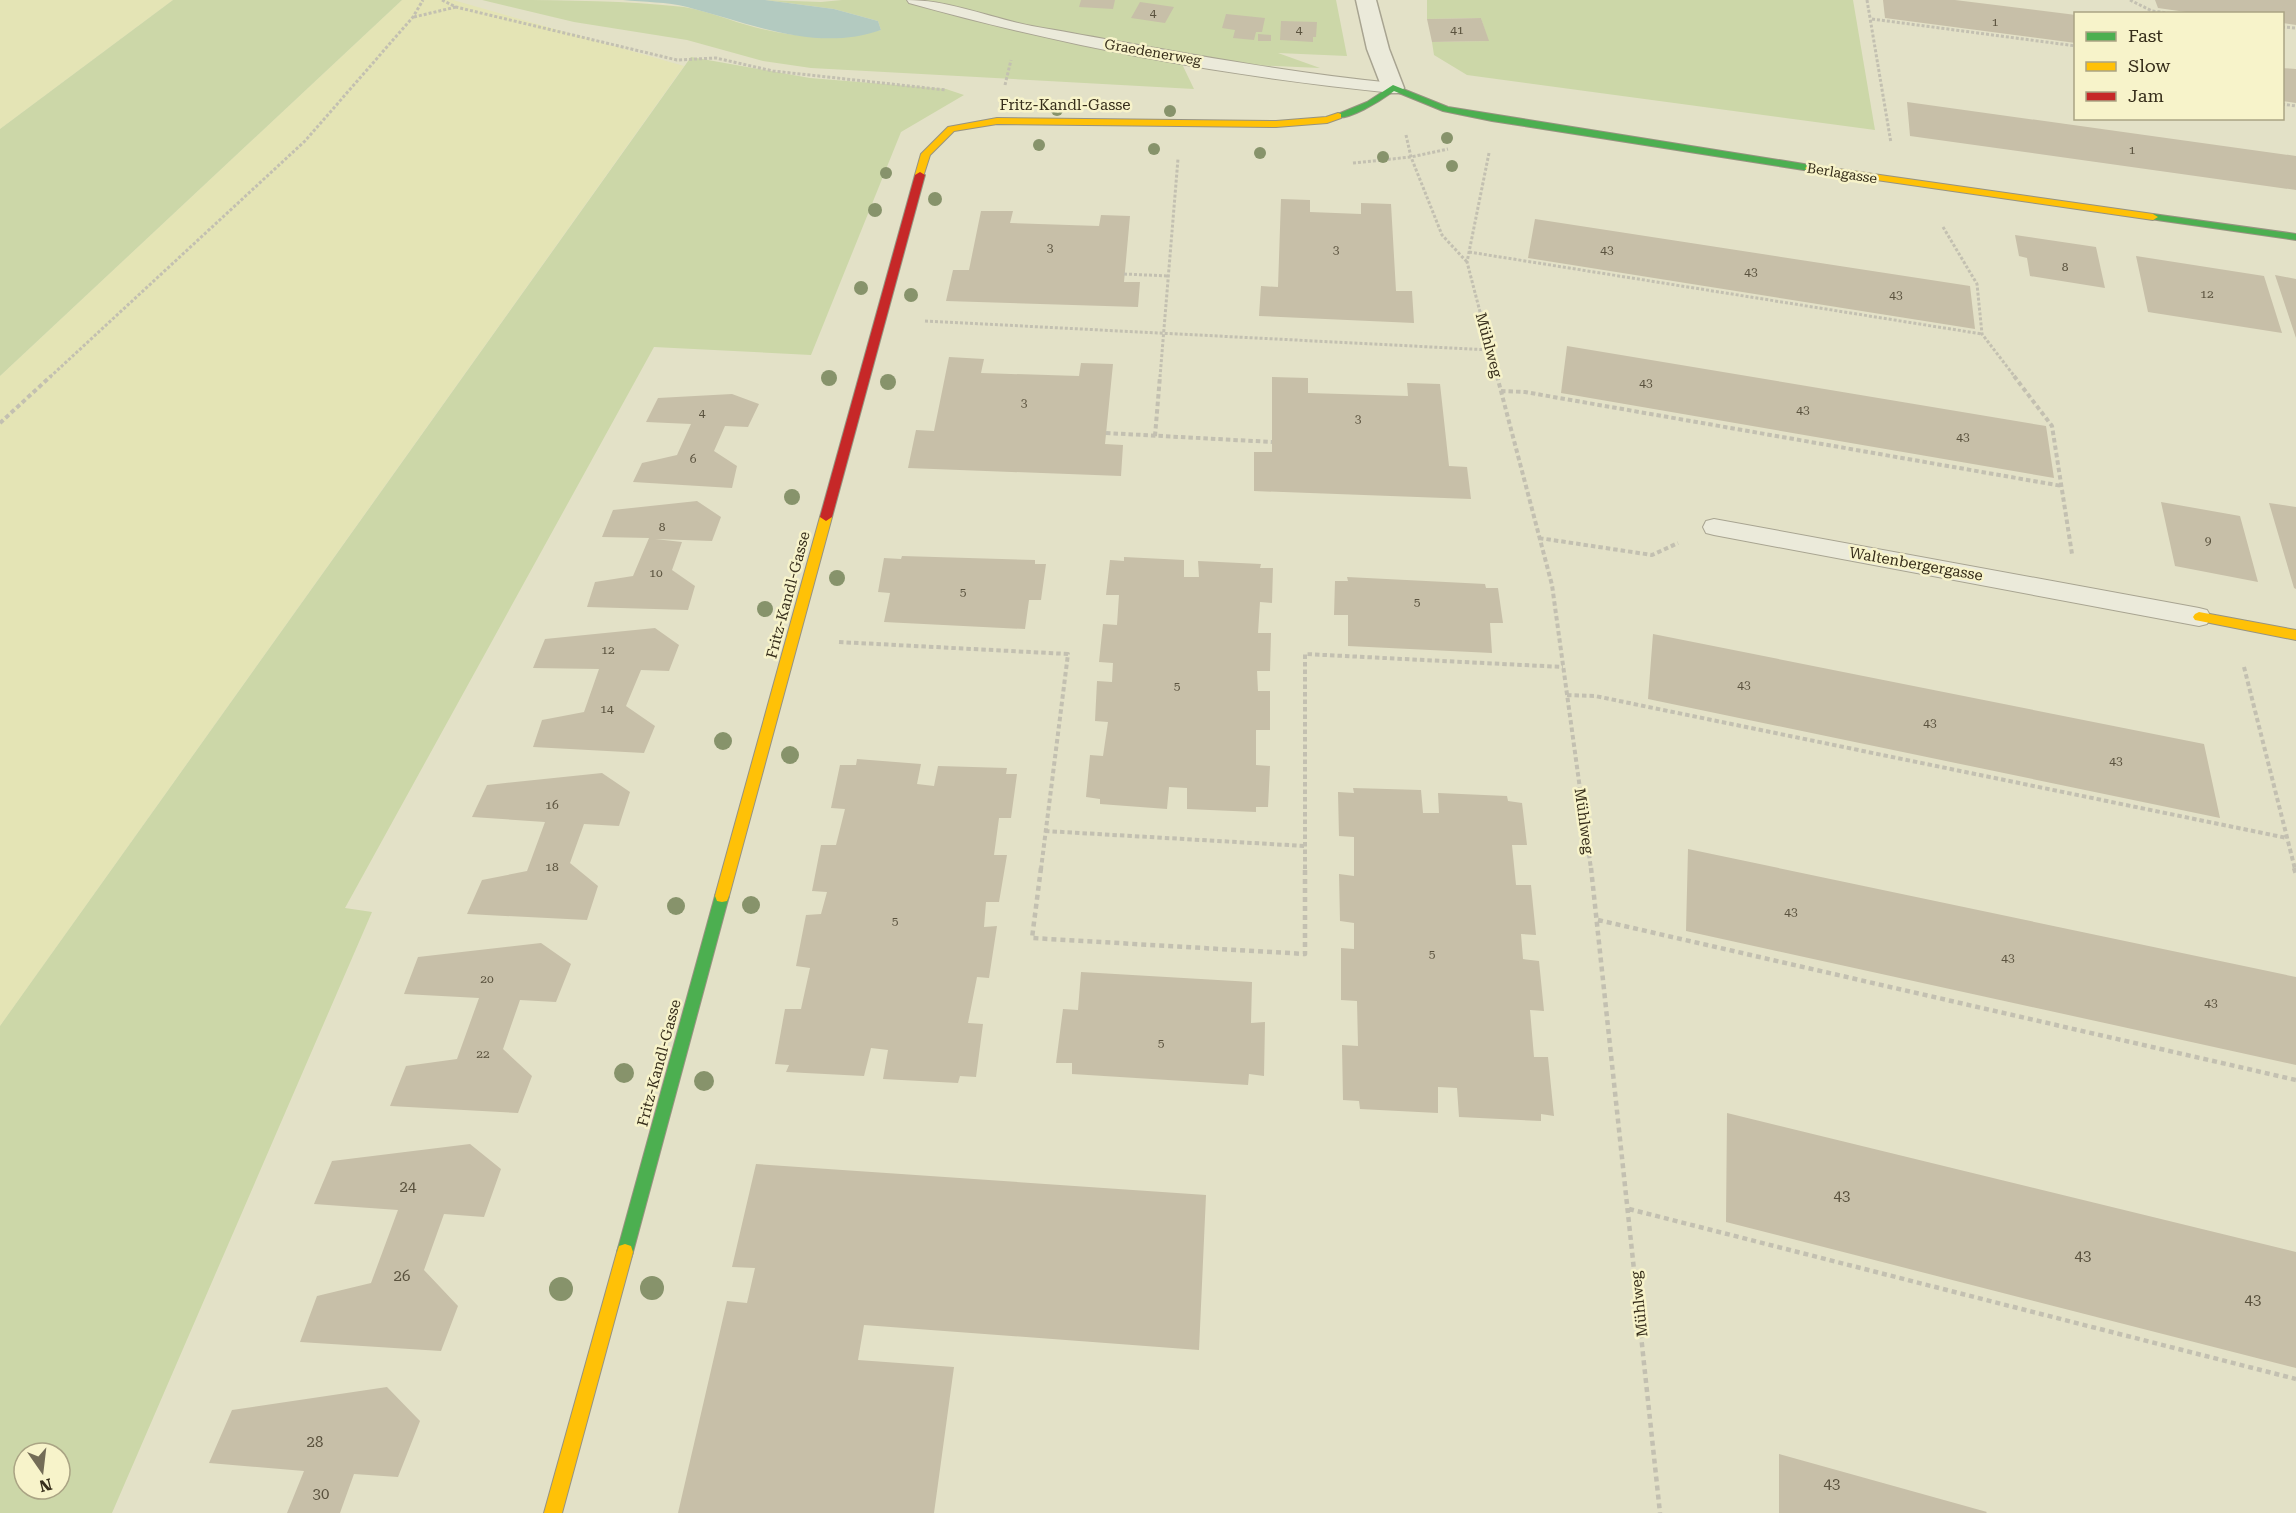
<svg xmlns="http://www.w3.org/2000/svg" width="2296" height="1513" font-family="'Roboto Serif',serif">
<rect width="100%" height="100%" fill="#e3e1c7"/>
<path fill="#e4e4b5" d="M0 0H173L0 129Z
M402 0H453L684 66 0 1026V376Z"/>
<path fill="#ccd7a8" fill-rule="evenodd" d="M173 0H402L0 376V129Z
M482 0C549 0 618 0 684 7 708 11 731 21 754 27 797 39 838 40 881 30L878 21 834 9 765 0 821 2 842 0H1336L1347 56 1278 53 1320 68 1181 62 1194 89 811 68 763 61 687 40 574 22Z
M1427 0H1853L1875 130 1467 75 1434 55 1432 42 1488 41 1481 18 1427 19Z
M691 57 810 78 946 89 964 95 901 132 811 355 654 347 345 908 372 912 112 1513H0V1026ZM24 1453H60V1489H24Z"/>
<path fill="#b3cac0" d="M623 0H765L834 9 878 21 881 30C816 53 750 23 687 7 667 2 644 2 623 0Z"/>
<path fill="#c7bfa8" d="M1081 0H1115L1113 9 1079 7Z
M1883 0H1955L2076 15V43L1885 18Z
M2155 0H2296V25L2282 23V14H2200L2158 8Z
M1140 2 1174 7 1165 23 1131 18Z
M1226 14 1265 18 1262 32H1256L1254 40 1233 38 1235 30 1222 28Z
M1481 18 1489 41 1432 42 1427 19Z
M1281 21 1317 22 1316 37H1313V42L1280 40Z
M1258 34 1271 35V41H1258Z
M2282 68 2296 69V103L2282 101Z
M1907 102 2296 156V190L1910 136Z
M1281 199 1310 200V212L1361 214V203L1391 204 1396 291H1412L1414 323 1259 316 1261 286 1278 287Z
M981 211H1013L1010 223 1099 226 1101 215 1130 216 1124 282H1140L1138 307 946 301 953 270H969Z
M1535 219 1970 286 1975 329 1528 258Z
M2015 235 2096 247 2105 288 2030 276 2027 258 2019 256Z
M2136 256 2264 276 2282 333 2148 312Z
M2275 275 2296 279V338Z
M1567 346 2046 426 2054 478 1561 393Z
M949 357 984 359 981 373 1079 376 1081 363 1113 364 1105 444 1123 445 1121 476 908 468 916 430 934 431Z
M1272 377 1308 378V393L1408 396 1407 383 1440 384 1449 466 1467 467 1471 499 1254 491V452H1272Z
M732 394 759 404 748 427 725 426 714 451 737 466 732 488 633 482 642 463 677 455 691 424 646 422 658 398Z
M697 501 721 517 712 541 655 539 682 542 672 570 695 586 688 610 587 607 595 582 633 576 649 538 602 537 613 510Z
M2161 502 2240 516 2258 582 2175 566Z
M2269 503 2296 507V589L2294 588Z
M902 556 1035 560V564H1046L1041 600H1029L1025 629 884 622 890 593 878 592 884 558 901 559Z
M1124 557 1184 560V577H1199L1198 561 1261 564 1260 568H1273L1272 603 1260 602 1258 633H1271L1270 671H1257L1258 691H1270V730H1256V765L1270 766 1268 807H1256V812L1187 809V788L1169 787 1167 809 1100 804V799L1086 797 1090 755 1103 756 1108 722 1095 721 1097 681 1112 682 1113 663 1099 662 1103 624 1117 625 1119 595H1106L1110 560 1124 561Z
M1347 577 1485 584 1486 588H1498L1503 623H1490L1492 653 1348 646V615H1334L1335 581H1348Z
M655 628 679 645 669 671 641 670 626 706 655 726 644 753 533 747 542 720 584 712 599 669 533 668 545 639Z
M1653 634 2204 744 2220 818 1648 699Z
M857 759 921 764 917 784 934 786 938 766 1007 768 1006 774H1017L1011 818H999L994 855H1007L999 902H986L984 927 997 926 989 978 977 977 968 1023 983 1024 976 1077 960 1076 958 1083 883 1079 888 1050 871 1048 864 1076 786 1072 789 1065 775 1064 785 1009H801L810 968 796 966 806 915 821 914 827 892 812 891 821 845H836L845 809 831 808 840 765H856Z
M602 773 630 792 619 826 584 824 570 863 598 886 587 920 467 914 482 880 527 871 545 822 472 817 487 785Z
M1353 788 1421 790 1423 813H1439L1438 793 1507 796 1508 801 1522 803 1527 845H1512L1516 885H1531L1536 935 1521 934 1523 959 1539 961 1544 1011 1530 1010 1534 1057H1548L1554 1116 1541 1114V1121L1459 1117 1457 1088 1438 1087V1113L1360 1109 1359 1101 1343 1100 1342 1045 1358 1046 1357 1001 1341 1000V948L1354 949V923L1340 921 1339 874 1354 876V837L1339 836 1338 792 1354 793Z
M1688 849 2296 977V1065L1686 931Z
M541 943 571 964 556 1002 520 1000 503 1049 532 1076 518 1113 390 1106 406 1066 457 1059 479 998 404 994 418 957Z
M1081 972 1252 982 1251 1023 1265 1022 1264 1076 1249 1074 1248 1085 1072 1074V1063H1056L1063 1009 1078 1010Z
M1727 1113 2296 1252V1368L1726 1222Z
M470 1144 501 1169 484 1217 444 1214 424 1270 458 1306 441 1351 300 1342 317 1296 371 1283 398 1210 314 1204 332 1161Z
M756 1164 1206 1195 1199 1350 864 1325 858 1360 954 1367 934 1513H678L727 1301 747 1303 755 1268 732 1267Z
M387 1387 420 1421 398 1477 354 1474 340 1513H287L304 1471 209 1463 232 1410Z
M1779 1454 1987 1512 1986 1513H1779Z"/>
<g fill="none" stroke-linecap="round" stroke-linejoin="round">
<g stroke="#a8a491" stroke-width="2">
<path id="lane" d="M907 0C950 0 990 18 1032 26 1152 47 1271 71 1393 83L1401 88 1393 93C1230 77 1067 47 909 3Z
M1714 519 2199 608 2207 610 2211 617 2207 624 2199 626 1714 535 1706 533 1703 527 1706 521Z"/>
</g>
<g stroke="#a8a491" stroke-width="3">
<path id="street" d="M1356 0H1376L1389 49 1404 88 1401 93H1385L1382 88 1367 49Z"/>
</g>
<g stroke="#979381" stroke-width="2">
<path id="fast" d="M1393 85 1448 107 1810 165 1815 168 1810 171 1492 121 1443 111 1394 91C1383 99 1345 124 1333 116L1367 102Z
M2153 214 2296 234V240L2150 219 2148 217Z
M722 890 727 891 729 896 633 1252 631 1258 625 1260 619 1258 617 1252 715 896 717 891Z"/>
</g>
<g stroke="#979381" stroke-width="2">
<path id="slow" d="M1338 113 1341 114V118L1327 123 1276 127 997 124 954 131 930 155 923 177 915 175 921 154 948 127 997 118 1276 121 1326 117Z
M1810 165 2153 214 2158 217 2153 220 1807 170 1805 168Z
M826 513 832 517 729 896 727 901 722 902 717 901 715 896 820 517Z
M2199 612 2296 630V640L2195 620 2193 617 2195 614Z
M625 1244 631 1246 633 1252 562 1513H544L617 1252 619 1246Z"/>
</g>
<g stroke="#979381" stroke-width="2">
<path id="jam" d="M920 172 925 175 832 517 826 521 820 517 915 175Z"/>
</g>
<path stroke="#c3c0b1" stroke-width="3" stroke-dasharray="3 2" stroke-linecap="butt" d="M442 0 456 7 677 60 716 58 773 71 946 90
M1867 0 1891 143
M2130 0 2152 11 2175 14
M414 17 456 7
M1872 19 2076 46
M2282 27 2296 28
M1005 85 1011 60
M2282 104 2296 106
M1406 135 1411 157 1442 235 1467 262
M1489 153 1467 262 1497 377
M1353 163 1411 157 1448 149
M1943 227 1977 284 1982 334 2015 377
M1469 252 1982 334
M1124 274 1169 276
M925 321 1490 350
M50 377 305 141 413 17 423 0
M1160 377 1178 159"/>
<path stroke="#c3c0b1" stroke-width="4" stroke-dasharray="4.5 3" stroke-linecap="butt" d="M1497 376 1552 585 1591 869
M2014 376 2052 426 2072 554
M1501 391 1525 392 2062 486
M0 423 51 376
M1106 433 1272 442
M1155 436 1160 376
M1539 538 1652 555 1678 543
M839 642 1068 654 1041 869
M2244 667 2295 869
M1567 695 1595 696 2287 838
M1045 831 1305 846
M1305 869V654L1563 667"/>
<path stroke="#c3c0b1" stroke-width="4.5" stroke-dasharray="5 4" stroke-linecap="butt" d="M1041 868 1032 938 1305 954V868
M1591 868 1660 1513
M2294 868 2296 874
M1598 920 2296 1080
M1629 1209 2296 1379"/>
<use href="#lane" fill="#ebeada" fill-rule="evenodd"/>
<use href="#street" fill="#ebeada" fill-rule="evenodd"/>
<use href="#fast" fill="#4caf50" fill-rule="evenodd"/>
<use href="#slow" fill="#ffc107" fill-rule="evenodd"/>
<use href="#jam" fill="#c62828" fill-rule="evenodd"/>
</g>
<g fill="#87936b">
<circle cx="1057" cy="110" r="6"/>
<circle cx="1170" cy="111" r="6"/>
<circle cx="1447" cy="138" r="6"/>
<circle cx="1039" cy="145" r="6"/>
<circle cx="1154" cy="149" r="6"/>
<circle cx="1260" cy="153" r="6"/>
<circle cx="1383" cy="157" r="6"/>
<circle cx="1452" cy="166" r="6"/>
<circle cx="886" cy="173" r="6"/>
<circle cx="935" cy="199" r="7"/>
<circle cx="875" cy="210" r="7"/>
<circle cx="861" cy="288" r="7"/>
<circle cx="911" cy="295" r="7"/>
<circle cx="829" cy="378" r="8"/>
<circle cx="888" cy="382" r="8"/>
<circle cx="792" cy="497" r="8"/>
<circle cx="837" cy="578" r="8"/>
<circle cx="765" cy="609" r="8"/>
<circle cx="723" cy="741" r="9"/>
<circle cx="790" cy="755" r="9"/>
<circle cx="751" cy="905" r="9"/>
<circle cx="676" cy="906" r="9"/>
<circle cx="624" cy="1073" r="10"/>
<circle cx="704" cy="1081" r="10"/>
<circle cx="652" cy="1288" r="12"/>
<circle cx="561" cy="1289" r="12"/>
</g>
<g text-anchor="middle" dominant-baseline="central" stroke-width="5" stroke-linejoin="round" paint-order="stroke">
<g font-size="12" fill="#5a523e">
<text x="1153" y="13">4</text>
<text x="1995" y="22">1</text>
<text x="1299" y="30">4</text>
<text x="1457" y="30">41</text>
<text x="2132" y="150">1</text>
<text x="1050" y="248">3</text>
<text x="1336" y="250">3</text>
<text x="1607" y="250">43</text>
<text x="2065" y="267">8</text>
<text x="1751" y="272">43</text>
<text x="2207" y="294">12</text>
<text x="1896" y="295">43</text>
<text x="1646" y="383">43</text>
<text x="1024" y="403">3</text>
<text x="1803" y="410">43</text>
<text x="702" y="413">4</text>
<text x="1358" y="419">3</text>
<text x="1963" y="437">43</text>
<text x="693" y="459">6</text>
<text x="662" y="527">8</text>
<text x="2208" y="541">9</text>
<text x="656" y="573">10</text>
<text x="963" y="592">5</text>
<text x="1417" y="602">5</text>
<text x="608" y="650">12</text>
<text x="1744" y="685">43</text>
<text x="1177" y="686">5</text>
<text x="607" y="709">14</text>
<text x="1930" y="723">43</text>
<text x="2116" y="761">43</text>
<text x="552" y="805">16</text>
<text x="552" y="867">18</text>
<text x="1791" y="912">43</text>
<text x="895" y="921">5</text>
<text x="1432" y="954">5</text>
<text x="2008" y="958">43</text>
<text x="487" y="979">20</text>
<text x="2211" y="1003">43</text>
<text x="1161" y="1043">5</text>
<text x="483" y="1054">22</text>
</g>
<g font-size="14" fill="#362d1a" stroke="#f7f3ca">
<text transform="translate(1153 52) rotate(10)">Graedenerweg</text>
<text transform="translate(1842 173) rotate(9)">Berlagasse</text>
</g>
<g font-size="15" fill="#362d1a" stroke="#f7f3ca">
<text x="1065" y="105">Fritz-Kandl-Gasse</text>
<text transform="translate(1489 345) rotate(75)">Mühlweg</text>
<text transform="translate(1916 564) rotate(10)">Waltenbergergasse</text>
<text transform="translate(788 595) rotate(-75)">Fritz-Kandl-Gasse</text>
<text transform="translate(1584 821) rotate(82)">Mühlweg</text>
<text transform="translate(659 1063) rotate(-75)">Fritz-Kandl-Gasse</text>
<text transform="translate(1639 1304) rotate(-96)">Mühlweg</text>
</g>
<g font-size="15" fill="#5a523e">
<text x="408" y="1187">24</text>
<text x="1842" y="1196">43</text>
<text x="2083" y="1256">43</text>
<text x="402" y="1276">26</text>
<text x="2253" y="1300">43</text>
<text x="315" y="1442">28</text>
<text x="1832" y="1484">43</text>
<text x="321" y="1494">30</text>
</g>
</g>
<rect x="2074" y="12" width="210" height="108" fill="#f7f3ca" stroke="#aaa484" stroke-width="1.5"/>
<rect x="2086" y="32" width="30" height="9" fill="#4caf50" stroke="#aaa484" stroke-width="1.5"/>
<text x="2128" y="42" font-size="18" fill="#362d1a">Fast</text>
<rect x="2086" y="62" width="30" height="9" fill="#ffc107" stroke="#aaa484" stroke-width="1.5"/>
<text x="2128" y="72" font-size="18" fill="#362d1a">Slow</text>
<rect x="2086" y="92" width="30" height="9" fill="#c62828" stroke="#aaa484" stroke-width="1.5"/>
<text x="2128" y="102" font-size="18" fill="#362d1a">Jam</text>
<g transform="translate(42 1471) rotate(166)"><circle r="28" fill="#f7f3ca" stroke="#aaa484" stroke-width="1.5"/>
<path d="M0-4.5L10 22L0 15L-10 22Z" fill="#736c57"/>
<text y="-9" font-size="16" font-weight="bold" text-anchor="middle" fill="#362d1a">N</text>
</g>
</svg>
